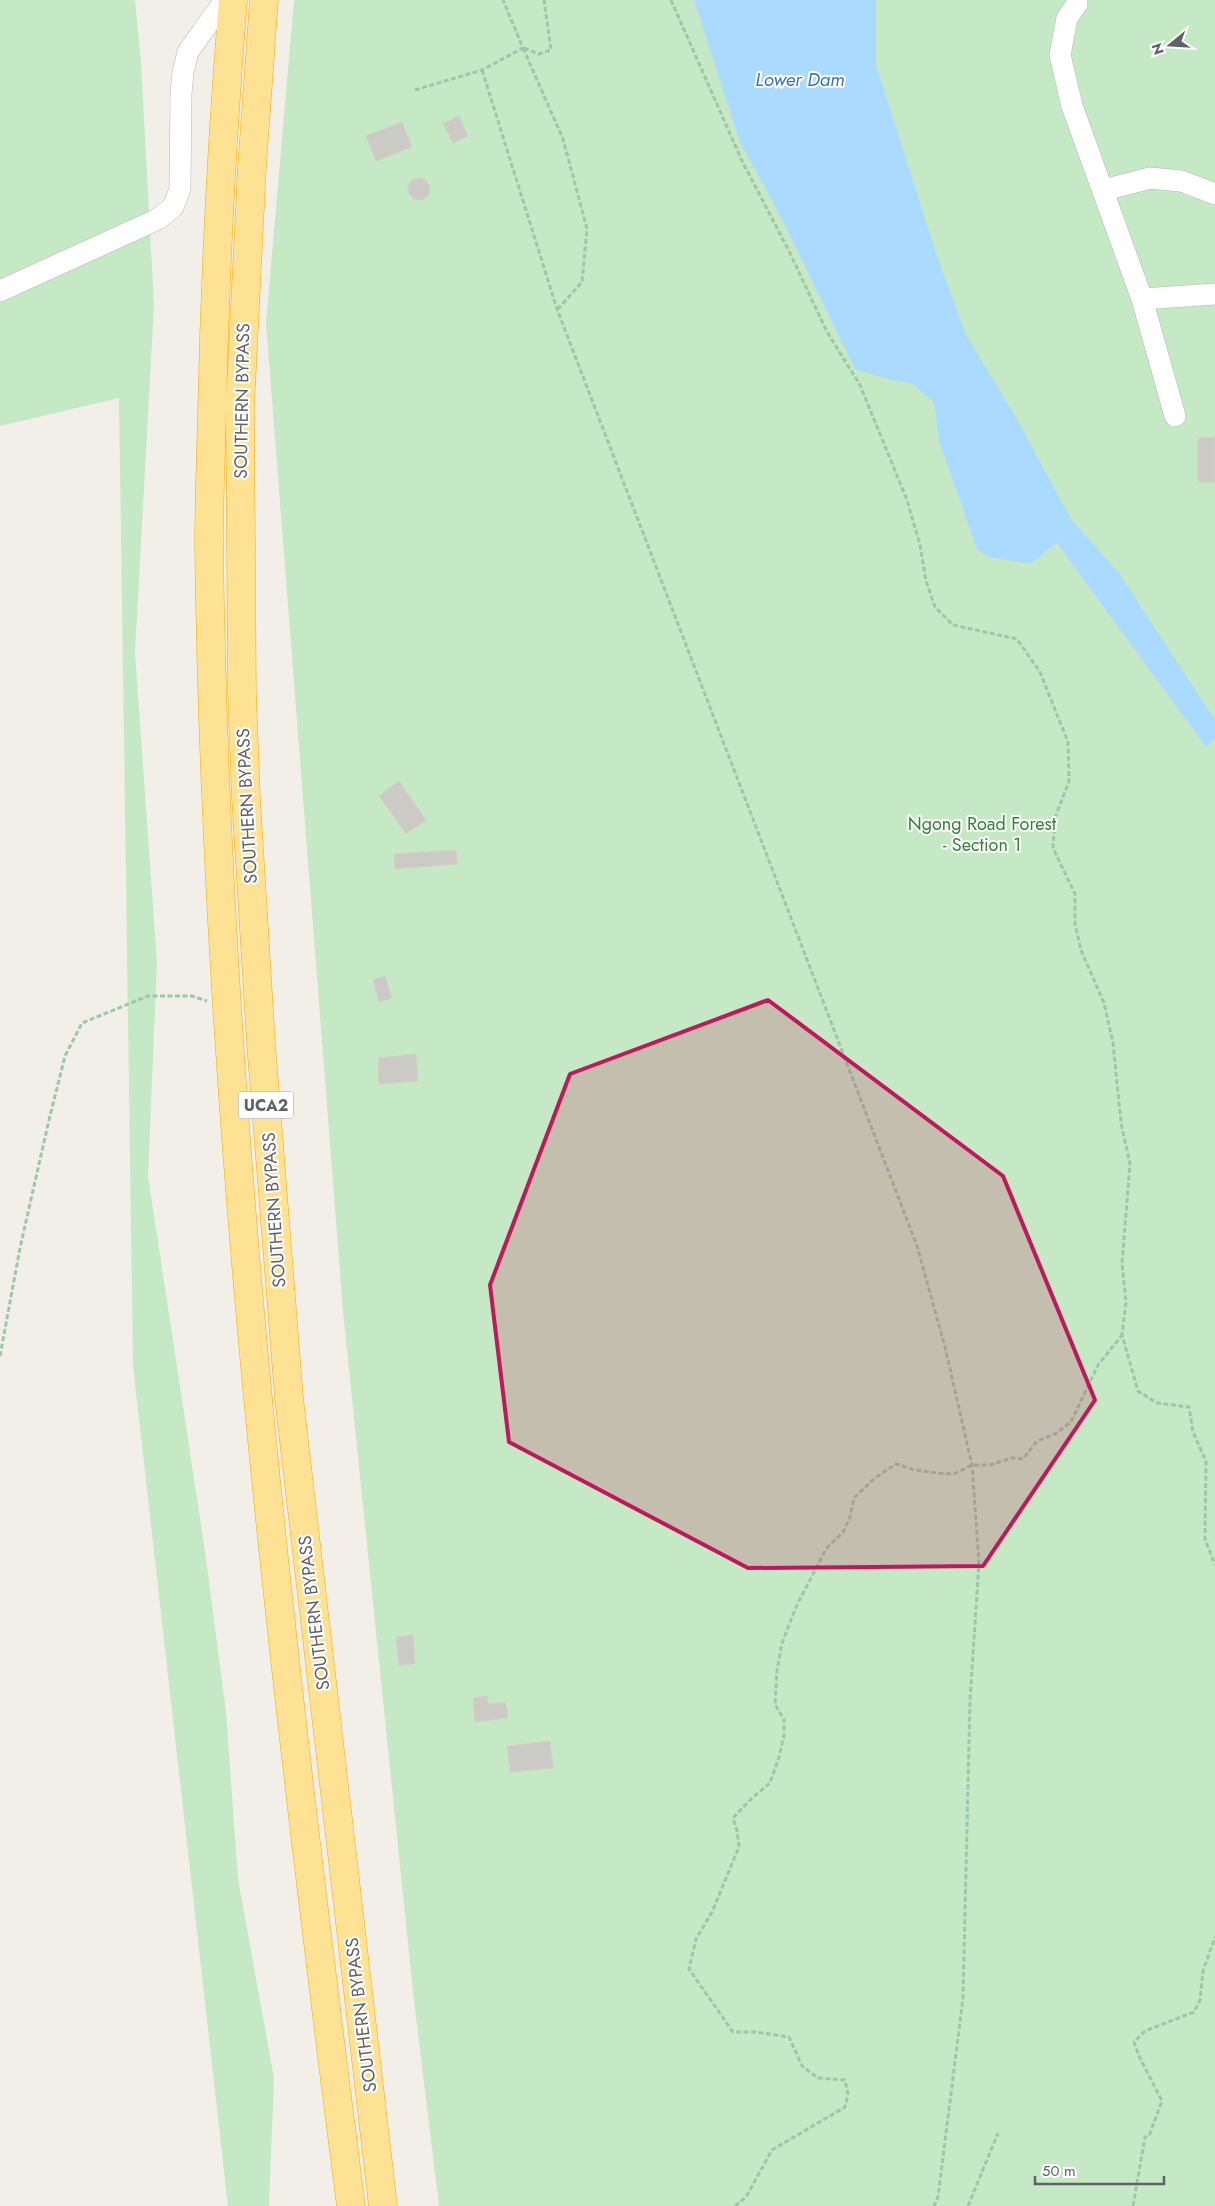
<svg xmlns="http://www.w3.org/2000/svg" width="1215" height="2206" font-family="Jost,sans-serif">
<rect width="100%" height="100%" fill="#f1efe8"/>
<path fill="#c5e8c5" d="M0 0H135L141 62 154 305 135 653 157 963 148 1176 205 1551 226 1712 238 1879 274 2078 269 2206H228L133 1366 119 398 0 426Z
M294 0H1215V2206H439L413 1992 343 1311 266 323Z"/>
<path fill="#aadaff" d="M694 0H876V65L936 253 966 335 1017 419 1071 519 1119 573 1215 720V738L1206 747 1057 543 1030 564 989 557 977 549 939 441 934 402 911 383 888 379 855 369 782 219 740 142Z"/>
<path fill="#cccac5" stroke="#d6d1c6" d="M459 116 468 136 453 143 443 124Z
M402 122 412 147 376 161 366 136Z
M408 189a11 11 0 1 1 22 0a11 11 0 1 1-22 0Z
M1215 437V482H1198V438Z
M399 781 426 820 406 834 379 796Z
M456 850 457 864 395 869 394 854Z
M385 976 392 998 379 1002 373 980Z
M416 1054 418 1081 379 1084 378 1058Z
M413 1635 415 1664 399 1665 396 1637Z
M487 1696 488 1704 506 1702 508 1718 475 1722 473 1698Z
M550 1741 553 1768 510 1772 507 1746Z"/>
<g fill="none" stroke-linecap="round" stroke-linejoin="round">
<g stroke="#b5b8bc" stroke-width="22">
<path id="minor" d="M1077 4 1067 18 1060 55 1072 106 1142 299
M1104 190 1150 178 1181 181 1215 194
M0 291 158 219 173 207 180 189 181 94 183 72 188 52 225 0
M1175 416 1142 299 1215 294"/>
</g>
<g stroke="#f9ab00" stroke-width="29">
<path id="highway" d="M233 0C222 137 215 274 212 411 211 455 209 500 209 544 216 1101 280 1655 351 2206
M264 0 252 167 240 407 242 693 246 798 261 1043 289 1398 383 2206"/>
</g>
<path stroke="#9cc7a9" stroke-width="3" stroke-dasharray="5 2.5" stroke-linecap="butt" d="M671 0 742 161 790 253 827 332 860 385 907 500 920 545 926 581 935 607 953 625 1017 639 1040 672 1068 742 1069 781 1055 818 1053 848 1075 894V924L1081 950 1104 1003 1113 1043 1121 1123 1130 1164 1122 1263 1126 1302 1122 1335 1138 1391 1157 1403 1189 1407 1193 1432 1206 1461 1205 1539 1215 1565
M523 48 563 139 587 229 582 282 558 309
M524 48 539 54 551 50 544 0
M482 70 557 309 917 1246 945 1347 972 1465 979 1563 970 1700 963 1998 938 2197 934 2206
M415 90 482 70 523 48 503 0
M0 1356 20 1248 49 1120 65 1056 82 1023 148 996H192L207 1001
M735 2206 746 2197 772 2150 845 2107 848 2094 845 2080 818 2078 802 2066 789 2037 755 2032H733L689 1969 696 1939 712 1912 739 1847 737 1831 733 1818 752 1798 770 1783 779 1757 784 1735V1720L775 1704 777 1670 782 1643 796 1607 826 1549 843 1532 850 1517 854 1498 875 1478 896 1464 915 1470 945 1474 956 1473 972 1465H990L1012 1458 1023 1459 1037 1441 1055 1434 1071 1422 1098 1365 1122 1335
M968 2206 998 2133
M1133 2206 1145 2137 1149 2136 1162 2101 1140 2058 1134 2042 1145 2031 1194 2012 1200 2000 1203 1971 1215 1937"/>
<use href="#minor" stroke="#fff" stroke-width="21"/>
<use href="#highway" stroke="#fde293" stroke-width="28"/>
</g>
<path fill="#c2185b" fill-opacity="0.2" stroke="#c2185b" stroke-width="4" stroke-linejoin="round" d="M768 1000 1003 1176 1095 1400 983 1566 748 1568 509 1442 490 1285 570 1074Z"/>
<g text-anchor="middle" dominant-baseline="central" stroke-width="4" stroke-linejoin="round" paint-order="stroke">
<rect fill="#fff" stroke="#8f9295" stroke-width="1" x="238.5" y="1091.5" width="55" height="27" rx="4"/>
<g font-size="16" font-weight="bold" fill="#5f6368">
<text x="266" y="1105">UCA2</text>
</g>
<g font-size="18" fill="#5f6368" stroke="#fff">
<text transform="translate(242 401) rotate(-89)">SOUTHERN BYPASS</text>
<text transform="translate(247 806) rotate(-93)">SOUTHERN BYPASS</text>
<text transform="translate(274 1210) rotate(-94)">SOUTHERN BYPASS</text>
<text transform="translate(314 1613) rotate(-97)">SOUTHERN BYPASS</text>
<text transform="translate(361 2015) rotate(-97)">SOUTHERN BYPASS</text>
</g>
<g font-size="18" fill="#348238" stroke="#fff">
<text x="982" y="824">Ngong Road Forest<tspan x="982" dy="21">- Section 1</tspan></text>
</g>
<g font-size="19" font-style="italic" fill="#4174aa" stroke="#fff">
<text x="800" y="79">Lower Dam</text>
</g>
</g>
<g transform="translate(1170 45) rotate(252)" stroke="#ffffff" stroke-width="4" paint-order="stroke">
<path d="M0-4L9 19L0 12L-9 19Z" fill="#5f6368"/>
<text y="-8" font-size="14" font-weight="bold" text-anchor="middle" fill="#5f6368">N</text>
</g>
<path d="M1035 2176v8h129v-8" fill="none" stroke="#5f6368" stroke-width="2.5"/>
<text x="1042" y="2176" font-size="15" fill="#5f6368" stroke="#ffffff" stroke-width="4" paint-order="stroke">50 m</text>
</svg>
